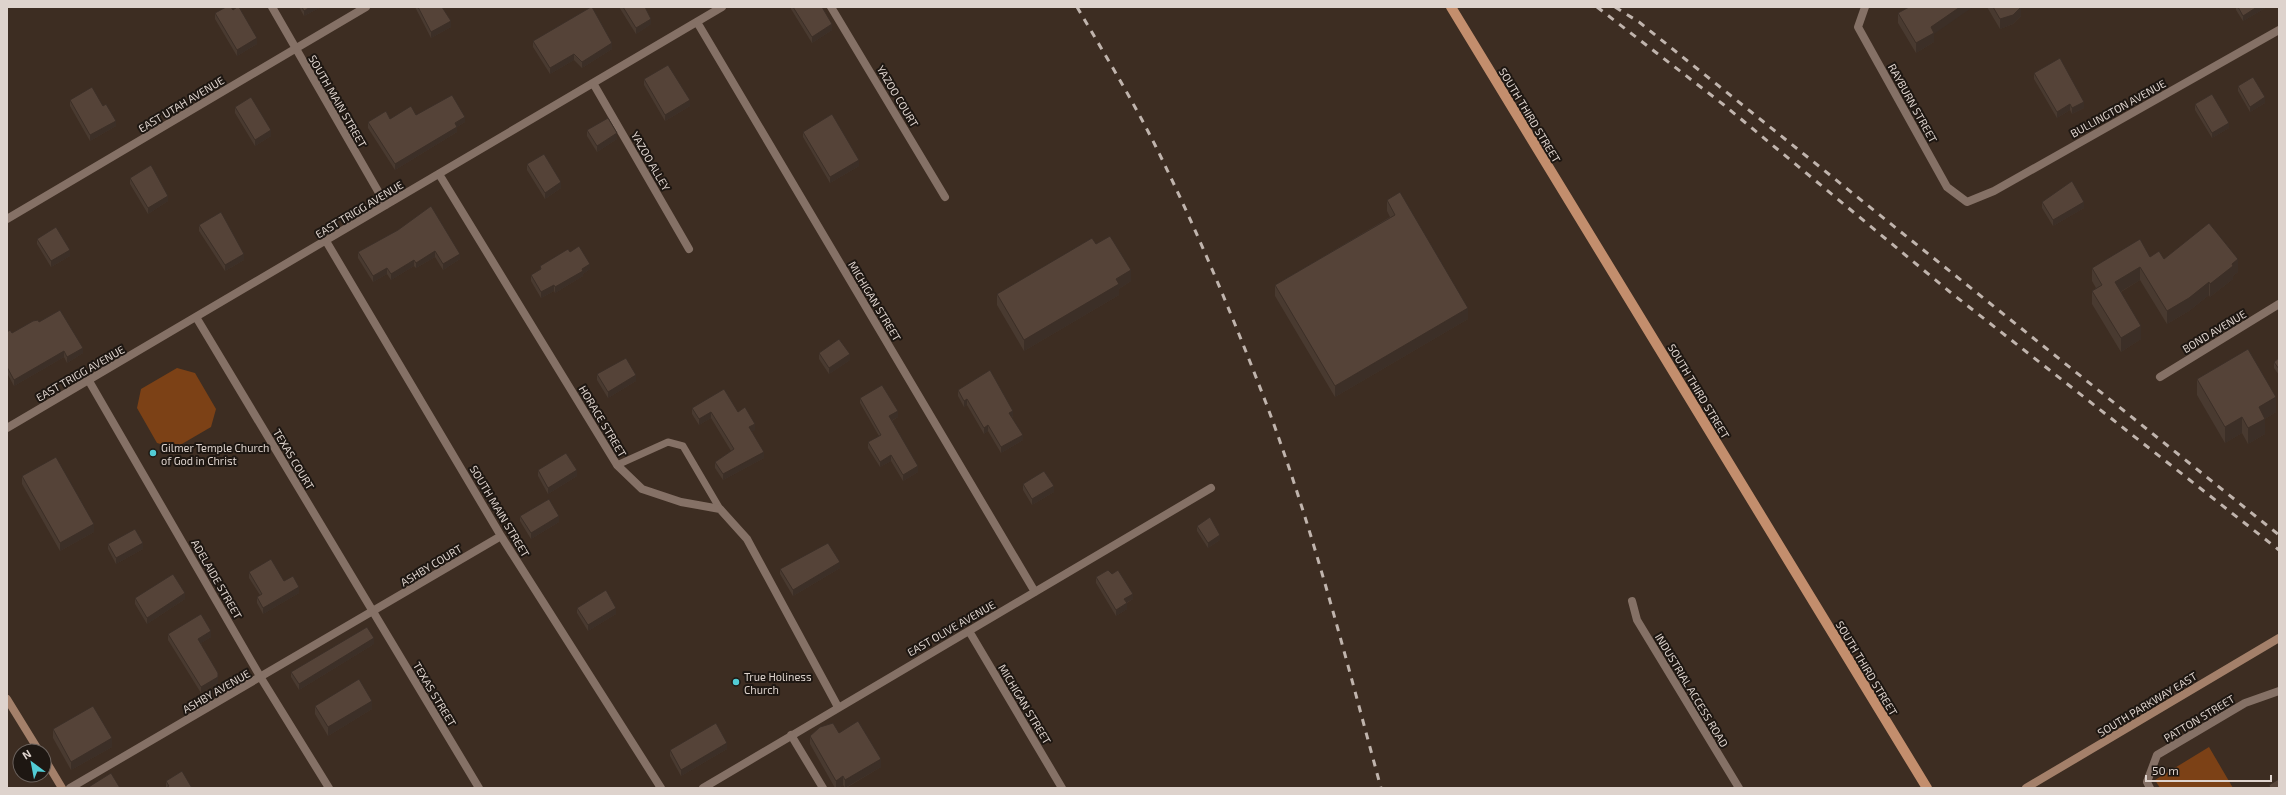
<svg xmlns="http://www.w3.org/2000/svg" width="2286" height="795" font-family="'Exo 2',sans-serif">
<rect width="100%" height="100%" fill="#3d2d22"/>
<path fill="#7c4116" d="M177 368 195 373 216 409 211 427 175 448 157 443 137 408 141 389Z
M2209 747 2233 788H2160L2155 780Z"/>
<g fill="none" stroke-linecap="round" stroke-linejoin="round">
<path stroke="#857166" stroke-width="7" d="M617 465 668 442 683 446 720 509"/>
<path stroke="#857166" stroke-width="8" d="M272 7 386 205
M831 7 945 197
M1865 7 1858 27 1947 187 1967 202 1994 191 2279 30
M697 22 1035 592
M593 83 689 249
M439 174 617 465 642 489 681 502 720 509 747 539 838 707
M7 219 366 7
M326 241 501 536 661 788
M196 317 479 788
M2160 377 2279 304
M89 381 261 678 329 788
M7 428 722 7
M1632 601 1637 620 1739 788
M969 631 1062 788
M791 735 823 788
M70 788 501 536
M703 788 1211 488
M2150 788 2147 782 2157 755 2245 703 2279 691"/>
<path stroke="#a4806a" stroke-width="8" d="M7 699 39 751
M44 758 62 788
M2026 788 2279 638"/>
<path stroke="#c38e6d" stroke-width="10" d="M1451 7 1927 788"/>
<path stroke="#c0b4ad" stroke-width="3" stroke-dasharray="7 7" stroke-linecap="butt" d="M1077 7C1104 53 1132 99 1156 147 1197 230 1233 317 1266 403 1313 528 1346 659 1381 788
M1597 7 1724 105 1950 292 2279 550
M1615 7 1639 22 2279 535"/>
</g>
<path fill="#493a30" d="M299 7H321L304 16Z
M415 7H442L451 27 431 38Z
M619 7H645L651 24 636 34Z
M791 7H822L832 30 812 43 791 9Z
M1987 7H2021V16L2013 24 2000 29Z
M2236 7H2267L2243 21 2236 10Z
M215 13 257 44 237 56 215 19Z
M1898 13 1934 34V42L1916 53 1898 23Z
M533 41 612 49 582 68 574 60 550 74 533 47Z
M2034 73 2084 108 2072 114 2070 110 2057 118 2034 79Z
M644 79 690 106 665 121 644 85Z
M2238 86 2265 103 2250 112 2238 91Z
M70 100 103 106 116 126 90 141 70 106Z
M2195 104 2229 128 2212 138 2195 110Z
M235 107 271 136 255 146 235 113Z
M416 115 465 122 457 127V132L395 170 368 128V122Z
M587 130 617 139 597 152 587 136Z
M803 132 859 166 830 183 803 137Z
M527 164 561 188 545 199 527 170Z
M130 178 168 201 148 214 130 184Z
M1387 200 1468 319 1335 397 1275 296V285L1390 217 1387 211Z
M2042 202 2084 208 2053 226 2042 208Z
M199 225 244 260 225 271 199 231Z
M398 230 460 259 443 270 435 257 416 268 414 266 391 280 387 274 373 282 358 258V252Z
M37 239 70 256 51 267 37 244Z
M1096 244 1131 281 1119 289V295L1024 351 997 305V294Z
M570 252 590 269 583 274V276L555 293 554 291 541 298 531 281V275L540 270V266Z
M2150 257 2238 272 2233 276V279L2210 297 2209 295 2189 311 2167 324 2140 280 2121 292 2141 339 2121 352 2092 304V291L2096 288 2092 281V268Z
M39 322 83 353 67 363 64 357 14 386 7 373V332L12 333Z
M819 353 850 360 829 374 819 359Z
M2279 358V375L2274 368V362Z
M597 374 636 381 608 398 597 380Z
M2197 379 2276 412 2265 419V434L2248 444 2242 433 2225 443 2197 395Z
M958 390 1013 416 1012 417 1023 440 1001 453 988 431 984 434 967 405 964 407 958 396Z
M860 398 898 417 892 421 918 472 903 481 891 461 880 467 868 448V442L879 436 860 403Z
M692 408 738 412 755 430 752 431 764 458 723 480 715 468V462L731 451 711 418 699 425 692 414Z
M538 470 577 476 548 494 538 476Z
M22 476 94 532 60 551 22 484Z
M1023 484 1054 492 1032 505 1023 490Z
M520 516 559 522 531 539 520 521Z
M1197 526 1220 540 1208 548 1197 531Z
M108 544 143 549 116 564 108 549Z
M840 568 793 596 780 574V569Z
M249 572 284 581 299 593 263 614 257 603V597L260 595 249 578Z
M1112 574 1133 599 1127 603V609L1116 616 1096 583V577Z
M135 598 185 599 147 624 135 604Z
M577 608 616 614 588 631 577 613Z
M168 634 211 637 201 643 218 683 201 693 168 640Z
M374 644 299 690 291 677V672Z
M315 706 372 709 328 736 315 714Z
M53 729 112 747 71 770 53 738Z
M839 733 881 767 846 788H845L843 785 838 788H835L810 744V736Z
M727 749 681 776 670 756V750Z
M166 781 192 788H166Z"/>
<path fill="#3c2f27" d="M310 7H321L304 16V11Z
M1960 7H1973L1934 34V42L1916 53V43L1931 27Z
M2021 7V16L2013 24 2000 29V19Z
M2257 7H2267L2243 21V16Z
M651 19V24L636 34V28Z
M451 21V27L431 38V32Z
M832 24V30L812 43V37Z
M257 38V44L237 56V50Z
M612 43V49L582 68V62Z
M574 54V60L550 74V68Z
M2265 97V103L2250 112V107Z
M690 100V106L665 121V115Z
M2084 102V108L2072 114V108Z
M2070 104V110L2057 118V112Z
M465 117V122L457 127V132L395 170V164Z
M116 121V126L90 141V135Z
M2229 123V128L2212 138V133Z
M271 130V136L255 146V140Z
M617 133V139L597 152V146Z
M859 160V166L830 183V177Z
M561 182V188L545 199V193Z
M168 196V201L148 214V208Z
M2084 202V208L2053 226V220Z
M70 250V256L51 267V261Z
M435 251V257L416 268V263Z
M244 254V260L225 271V265Z
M460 254V259L443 270V264Z
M2238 259V272L2233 276V279L2210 297V284L2232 264Z
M414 260V266L391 280V274Z
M590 264V269L583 274V276L555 293V287Z
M2140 267V280L2115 295V282Z
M387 268V274L373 282V276Z
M1131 270V281L1119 289V295L1024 351V340L1116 279Z
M2209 282V295L2189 311 2167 324V311Z
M554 285V291L541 298V292Z
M1468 308V319L1335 397V386Z
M2141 326V339L2121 352V338Z
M83 348V353L67 363V357Z
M64 351V357L14 386V380Z
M850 354V360L829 374V368Z
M636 375V381L608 398V392Z
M2276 397V412L2265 419V434L2248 444V428L2259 407Z
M967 399V405L964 407V401Z
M898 411V417L889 422V416Z
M1013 411V416L1009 419V413Z
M711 412V418L699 425V419Z
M2242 417V433L2225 443V427Z
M755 424V430L749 433V427Z
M988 425V431L984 434V428Z
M1023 435V440L1001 453V447Z
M764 452V458L723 480V474Z
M891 455V461L880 467V462Z
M918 466V472L903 481V475Z
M577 470V476L548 494V488Z
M1054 486V492L1032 505V499Z
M559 516V522L531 539V533Z
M94 524V532L60 551V543Z
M1220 535V540L1208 548V543Z
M143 543V549L116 564V558Z
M840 562V568L793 596V590Z
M299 587V593L263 614V608Z
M185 593V599L147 624V618Z
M1133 594V599L1124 604V599Z
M1127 603V609L1116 616V610Z
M616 608V614L588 631V625Z
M211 631V637L198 645V639Z
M374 638V644L299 690V684Z
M218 677V683L201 693V687Z
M372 701V709L328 736V727Z
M112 738V747L71 770V762Z
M727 743V749L681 776V770Z
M881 759V767L845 788V780Z
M843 776V785L838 788H836V781Z"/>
<path fill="#554338" stroke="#3c2f27" d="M226 7H231L233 10 237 7H239L257 38 237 50 215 13Z
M302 7H310L304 11Z
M418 7H442L451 21 431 32Z
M591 7H592L612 43 582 62 574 54 550 68 533 41Z
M623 7H645L651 19 636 28Z
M793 7H822L832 24 812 37Z
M1909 7H1960L1931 27 1934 33 1916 43 1898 13Z
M1993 7H2021L2013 15 2000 19Z
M2238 7H2257L2243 16Z
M2060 58 2084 102 2072 108 2070 104 2057 112 2034 73Z
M668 65 690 100 665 115 644 79Z
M2253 77 2265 97 2250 107 2238 86Z
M92 87 103 106 106 104 116 121 90 135 70 100Z
M2212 94 2229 123 2212 133 2195 104Z
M452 95 465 117 455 123 457 127 395 164 368 122 386 111 390 119 411 106 416 115Z
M251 97 271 130 255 140 235 107Z
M832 114 859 160 830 177 803 132Z
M608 118 617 133 597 146 587 130Z
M544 154 561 182 545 193 527 164Z
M151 165 168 196 148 208 130 178Z
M2072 181 2084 202 2053 220 2042 202Z
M1400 192 1468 308 1335 386 1275 285 1395 215 1387 200Z
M431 206 460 254 443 264 435 251 416 263 414 260 391 274 387 268 373 276 358 252 398 230Z
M221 212 244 254 225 265 199 225Z
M2209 223 2238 259 2232 264 2233 266 2210 284 2209 282 2189 298 2167 311 2140 267 2115 282 2141 326 2121 338 2092 291 2102 285 2092 268 2140 239 2150 257 2159 251 2164 259Z
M56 227 70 250 51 261 37 239Z
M1110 236 1131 270 1116 279 1119 284 1024 340 997 294 1092 238 1096 244Z
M579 246 590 264 582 269 583 271 555 287 554 285 541 292 531 275 541 269 540 266 568 249 570 252Z
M60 310 83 348 67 357 64 351 14 380 7 367V332L10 330 12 333 33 321 38 320 39 322Z
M839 339 850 354 829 368 819 353Z
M2248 349 2276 397 2259 407 2265 419 2248 428 2242 417 2225 427 2197 379Z
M626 358 636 375 608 392 597 374Z
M2279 358V369L2274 362Z
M990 370 1013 411 1009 413 1023 435 1001 447 988 425 984 428 967 399 964 401 958 390Z
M882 385 898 411 889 416 918 466 903 475 891 455 880 462 868 442 881 435 860 398Z
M724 389 738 412 745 407 755 424 749 427 764 452 723 474 715 462 734 449 711 412 699 419 692 408Z
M566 453 577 470 548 488 538 470Z
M56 457 94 524 60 543 22 476Z
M1044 471 1054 486 1032 499 1023 484Z
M549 499 559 516 531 533 520 516Z
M1210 517 1220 535 1208 543 1197 526Z
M135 529 143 543 116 558 108 544Z
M828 543 840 562 793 590 780 569Z
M271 559 284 581 293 576 299 587 263 608 257 597 262 594 249 572Z
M1108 570 1112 574 1118 570 1133 594 1124 599 1127 603 1116 610 1096 577Z
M173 574 185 593 147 618 135 598Z
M606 590 616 608 588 625 577 608Z
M201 614 211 631 198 639 218 673V677L201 687 168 634Z
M367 627 374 638 299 684 291 672Z
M359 679 372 701 328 727 315 706Z
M93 706 112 738 71 762 53 729Z
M858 721 881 759 845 780 843 776 836 781 810 736 820 727 833 723 839 733Z
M716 723 727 743 681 770 670 750Z
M182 771 192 788H166L169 786 166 781Z
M111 773 120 788H87Z
M2279 779V788H2270L2269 785Z"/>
<g fill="#52ccd5" stroke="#1e1712" stroke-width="1.5">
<circle cx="153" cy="453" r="4"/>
<circle cx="736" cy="682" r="4"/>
</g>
<g text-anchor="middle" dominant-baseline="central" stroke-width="4" stroke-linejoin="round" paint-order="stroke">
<g font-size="11" fill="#ded3cd" stroke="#1e1712">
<text transform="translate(898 96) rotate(59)">YAZOO COURT</text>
<text transform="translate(338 101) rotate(60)">SOUTH MAIN STREET</text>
<text transform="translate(1913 103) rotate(61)">RAYBURN STREET</text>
<text transform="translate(181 104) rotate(-31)">EAST UTAH AVENUE</text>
<text transform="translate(2118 108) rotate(-29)">BULLINGTON AVENUE</text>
<text transform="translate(1530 115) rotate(59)">SOUTH THIRD STREET</text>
<text transform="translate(651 161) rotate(60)">YAZOO ALLEY</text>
<text transform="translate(359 209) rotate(-31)">EAST TRIGG AVENUE</text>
<text transform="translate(875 301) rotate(59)">MICHIGAN STREET</text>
<text transform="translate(2214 331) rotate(-31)">BOND AVENUE</text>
<text transform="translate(80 373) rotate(-30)">EAST TRIGG AVENUE</text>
<text transform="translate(1699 391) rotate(59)">SOUTH THIRD STREET</text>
<text transform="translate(603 421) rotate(59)">HORACE STREET</text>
<text transform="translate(294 459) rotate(59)">TEXAS COURT</text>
<text transform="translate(500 511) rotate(59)">SOUTH MAIN STREET</text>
<text transform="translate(431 565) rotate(-31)">ASHBY COURT</text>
<text transform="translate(217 579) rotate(60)">ADELAIDE STREET</text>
<text transform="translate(951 628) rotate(-30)">EAST OLIVE AVENUE</text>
<text transform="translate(1867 668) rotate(59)">SOUTH THIRD STREET</text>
<text transform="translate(1692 690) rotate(59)">INDUSTRIAL ACCESS ROAD</text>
<text transform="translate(216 691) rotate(-30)">ASHBY AVENUE</text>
<text transform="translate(435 694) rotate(59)">TEXAS STREET</text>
<text transform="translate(1025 704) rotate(59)">MICHIGAN STREET</text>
<text transform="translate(2147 704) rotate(-31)">SOUTH PARKWAY EAST</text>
<text transform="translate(2199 718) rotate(-31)">PATTON STREET</text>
</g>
<g font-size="11" fill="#ded3cd" stroke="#1e1712" text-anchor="start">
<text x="161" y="447">Gilmer Temple Church<tspan x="161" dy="13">of God in Christ</tspan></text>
<text x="744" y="676">True Holiness<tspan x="744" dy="13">Church</tspan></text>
</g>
</g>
<rect width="2286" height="795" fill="none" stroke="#ded3cd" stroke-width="16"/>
<g transform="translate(32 763) rotate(328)"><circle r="19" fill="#1e1712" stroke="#6b625d"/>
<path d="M0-3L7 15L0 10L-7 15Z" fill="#52ccd5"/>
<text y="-6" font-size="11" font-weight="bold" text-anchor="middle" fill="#ded3cd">N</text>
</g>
<path d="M2146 775v6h125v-6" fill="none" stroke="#ded3cd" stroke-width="2"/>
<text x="2152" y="775" font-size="12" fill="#ded3cd" stroke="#1e1712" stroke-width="3" paint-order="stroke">50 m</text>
</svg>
